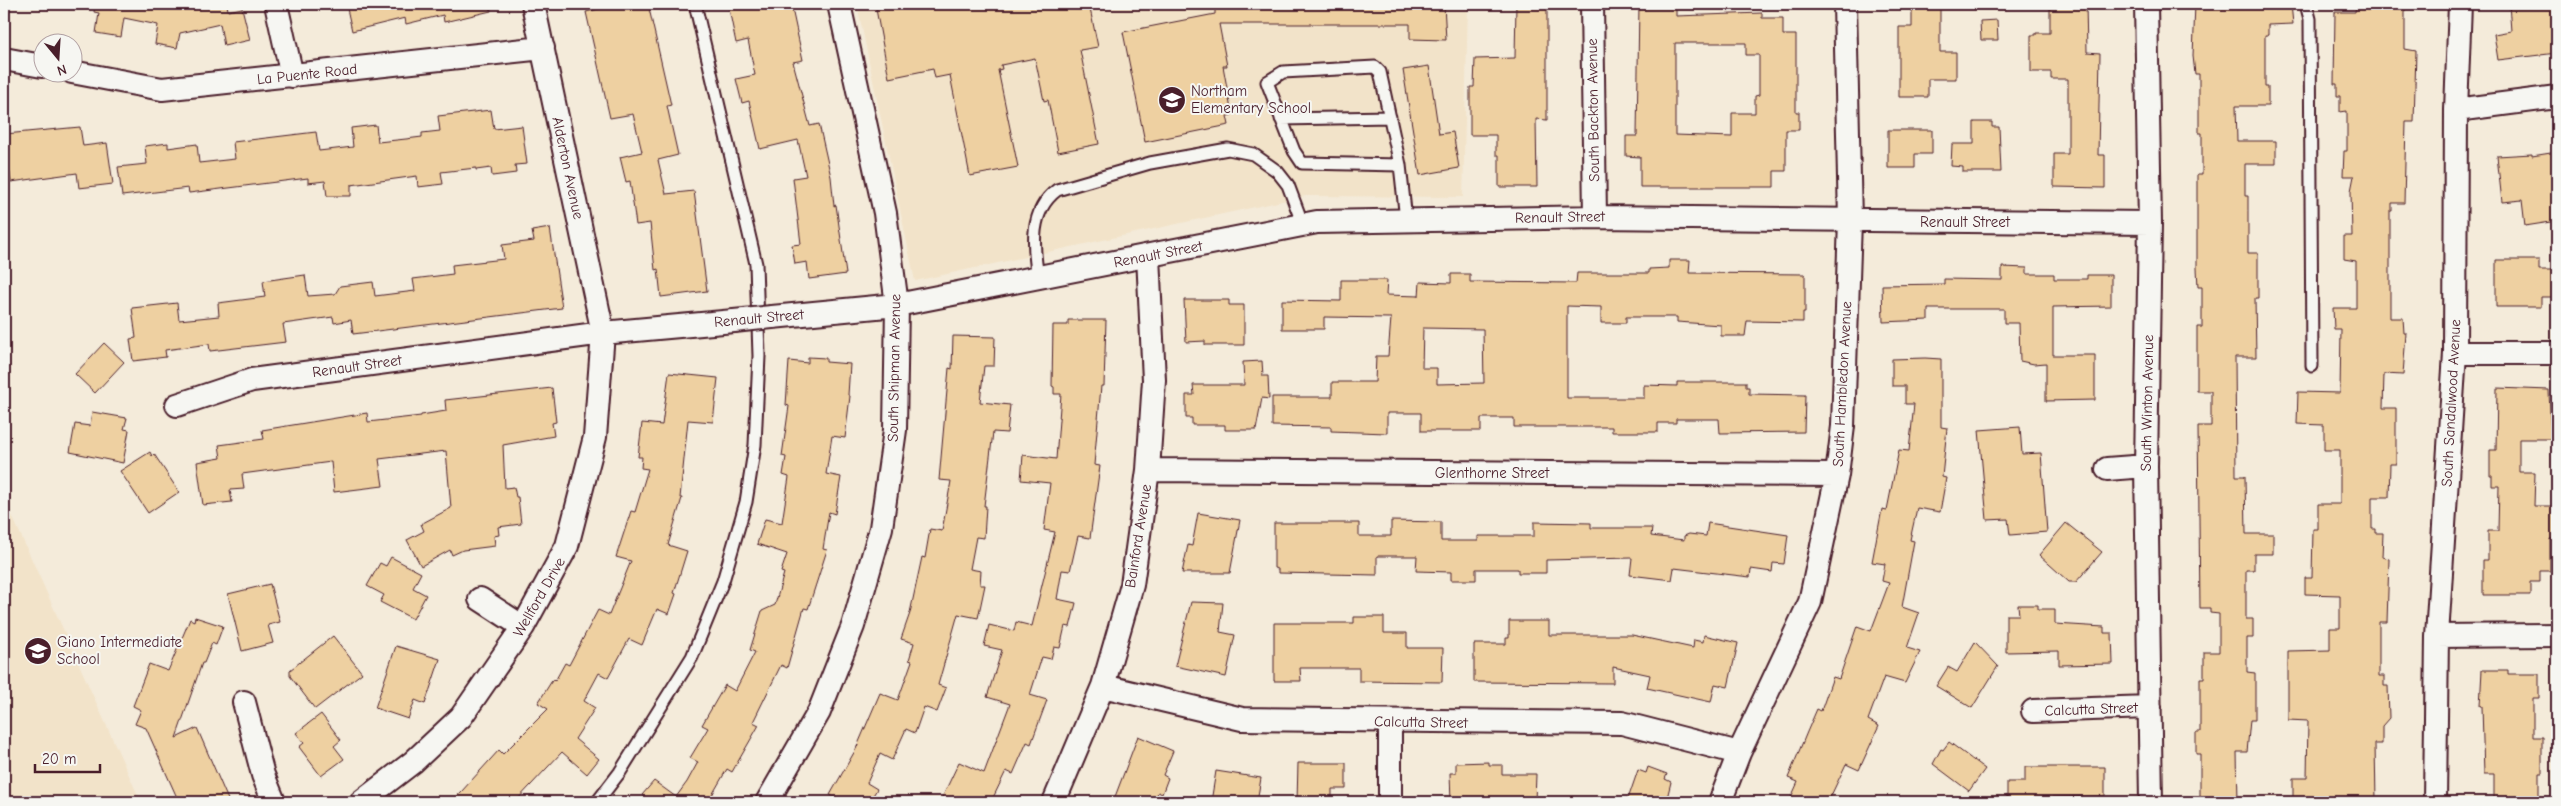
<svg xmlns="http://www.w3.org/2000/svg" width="2561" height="806" font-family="'Comic Neue',sans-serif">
<rect width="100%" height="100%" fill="#f4ebda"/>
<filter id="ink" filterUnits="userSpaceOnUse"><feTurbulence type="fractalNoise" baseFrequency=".02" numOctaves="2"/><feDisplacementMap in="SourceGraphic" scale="10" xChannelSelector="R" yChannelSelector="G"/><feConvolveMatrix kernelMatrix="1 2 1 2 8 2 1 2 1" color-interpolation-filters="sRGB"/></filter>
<g filter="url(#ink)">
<path fill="#f2e3c9" d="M857 4H1468L1463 197 1305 196 915 281Z
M4 500H5L141 802H4Z"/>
<path fill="#eed0a1" stroke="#4a1f2b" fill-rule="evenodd" d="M95 4H227L228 11 242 8 250 40 224 46 220 24 180 33 177 48 155 44 158 25 124 18 121 37 96 33 99 13 94 12Z
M346 4H490L491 11 444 22 443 15 406 24 405 18 352 31Z
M619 4H648L671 105 667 106 678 155 658 160 666 194 694 191 707 291 661 297 658 269 655 270 650 223 636 225 630 181 626 182 620 157 642 152 633 114 610 118 586 12Z
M728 4H791L803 60 793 62 810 126 819 124 831 177 834 206 836 205 846 274 809 279 807 262 795 264 792 245 801 244 793 178 806 176 798 140 760 149 749 101 742 103 736 79 755 75 748 40 736 43Z
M905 4H1089L1098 47 1080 50 1099 144 1058 152 1048 100 1044 101 1035 58 1001 65 1002 69 998 70 1018 167 970 176 950 75 935 78 933 69 889 78 876 9Z
M1215 4H1444L1446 40 1410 39V24H1219L1227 66H1223L1232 115 1227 116 1229 125 1145 142 1123 32 1215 14Z
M1516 4H1547V120L1536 119 1537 187H1499V155H1496V135H1470V87H1474L1475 59 1515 58Z
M1639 4H1676V16L1762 13V18H1783V35H1796V112H1799V130H1786V171H1774V187H1640V157L1626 156V136H1637ZM1675 43H1746V55H1759V95L1755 96V113H1732V137L1675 135Z
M1912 4H1940V52H1956V79H1928V97H1899V27H1912Z
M2050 4H2086L2087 52 2100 53 2098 155H2105V188L2054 187V154H2068V79H2051V72H2031V35H2036V33H2050Z
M2195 4H2291L2293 24 2268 25V35H2265V87H2268V106H2236L2237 141H2276V164H2245V196H2248V253H2258V298H2255L2256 357H2235L2236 476H2245L2246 534H2273V554H2254V570H2246V619H2253V638H2247V672L2255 673V720H2250L2247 752H2237L2238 802H2200V754H2196V732H2200V678H2204V652H2219V614L2210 613V608H2200L2198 426H2211V391H2197V327H2202V287H2198L2197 268V174H2202V133H2199V74H2195L2193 56Z
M2356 4H2405V49L2416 51 2414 122H2406L2404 203H2392V211H2390V318H2403L2404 333H2406L2403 375 2384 374 2383 408H2396V464H2390L2389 497H2372V529H2376V533H2383L2382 557 2389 559 2387 622H2379V676H2384V686H2388L2389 718 2382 726V744H2375L2376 802 2293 801V778H2307L2308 721 2288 720V651L2330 650V628H2340V595L2305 594V578H2312L2313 529H2318V504H2340V450H2324V425L2297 424 2298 392 2340 393 2341 329H2334L2333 308H2356V261L2344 259V236H2352L2351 191 2354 176H2343L2344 151H2347V111L2340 112V96H2337V84H2334L2335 12H2355Z
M2509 4H2557V53L2498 60 2494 34 2511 31Z
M1997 20 1998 40H1981L1980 21Z
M1429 66 1439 134 1453 132 1459 168 1420 175 1403 70Z
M491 110 494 129 522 126 527 164 515 165 516 173 492 176 491 168 476 170V168L441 172 443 184 418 187 417 176 351 185V196H327L325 181 308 183V178L189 193 188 188 122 196 118 167 147 164 145 146 168 143V148L197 144 199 163 235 159 233 142 316 132 319 151 353 147 351 128 376 125 378 142 406 139 422 137V133L440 131 438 116Z
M1974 122H1992V127H1999L2001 172H1963V167L1951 166 1952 144H1974Z
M80 127 83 146 107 143 113 184 79 188 77 173 11 182 5 134Z
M1888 130H1932V154H1915V168H1888Z
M2557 152V221L2525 226 2522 200 2502 202 2497 156 2532 154V156Z
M550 228 562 308 353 334 351 320 334 323 333 317 283 324 286 342 210 351 209 344 165 350 166 357 133 361 130 339 136 338 132 308 177 303 179 320 219 316 218 303 265 297 263 281 305 275 308 296 335 294 340 286 373 282 375 296 415 291 413 279 453 274 452 265 504 259 502 245 534 241 532 231Z
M1669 260H1690L1689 273 1805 274V312H1803V322L1747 321 1745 336H1721V325L1677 322V317H1626V323H1601V307L1567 306V398H1644V385L1677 386V382H1746V387H1749V394L1805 395 1804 432 1720 433 1719 419H1676V423H1658V432H1612V427H1514V418H1481V431H1421V413H1387V433L1331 431V427L1272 426V397H1332V382H1375L1376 356H1388L1391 318 1324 317V329H1282V300L1341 301V280H1387L1386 295 1419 296 1420 282 1451 283V274H1470V282L1576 283 1577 273H1649V269L1669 268ZM1423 328 1483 329 1484 383 1437 384V368H1422Z
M2496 260H2539V270H2557V297H2541V307H2496Z
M2002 267 2027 268V274H2054V279H2087V275H2111V306L2053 307V355H2095V400L2046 401V363L2034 364 2020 361 2019 323H2004V309H1928V320L1883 322 1882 285 1944 284V279L2002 280Z
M1184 300H1229V305H1244V345H1205V341L1186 342Z
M1068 320H1106L1104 386H1101L1094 465 1100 466 1090 538 1078 536 1070 571 1062 570 1057 599 1076 603 1070 627 1065 626 1060 648 1054 647 1051 659 1042 657 1030 695 1047 700 1031 744 1027 742 1013 774 1006 771 991 802H940L959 762 984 773 1010 704 987 697 1002 650 984 646 989 625 1014 631 1016 622 1032 626 1055 532 1044 530 1050 483 1021 480 1023 455 1056 459 1061 394H1054V387L1052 386 1053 325H1068Z
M953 336 995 337 994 366H984L980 402 1010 405 1007 433 993 432 984 506H986L984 538 976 537 970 569 981 571 980 585H985L978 618 958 614 938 685 946 688 937 712 924 707 915 733 906 729 892 760 880 754 867 783 877 789 869 802H844L830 795 856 749 880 693 898 700 912 661 909 660 914 643 901 639 910 613 922 557 925 558 930 529 942 531 951 481 939 480 949 368 952 369Z
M104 343 124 362 95 393 75 374Z
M808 357 826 358V362L850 364 848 395 850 396 845 438 832 436 826 474 841 477 835 514 829 512 823 549 827 550 808 609 804 608 787 668 781 665 753 722 759 725 732 772 727 769 708 802H651L642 795 654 781 676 797 687 782 698 762 690 758 708 728 702 725 725 685 735 691 755 652 750 650 762 611 775 605 784 573 781 572 787 554 757 544 765 519 782 523 789 477 783 475 786 457 782 456 789 406 786 405 789 361 808 363Z
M1925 358 1941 359V427L1947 428 1942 477 1946 478 1940 512 1917 508 1910 540 1914 541 1902 607 1919 613 1907 648 1920 652 1905 683 1884 677 1868 720 1879 726 1859 770 1846 764 1828 802H1789L1798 782 1788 778 1807 732 1817 709 1821 711 1833 677 1839 679 1857 626 1871 631 1889 583 1882 581 1885 564 1872 562 1882 509 1887 510 1899 450 1909 451 1914 404H1905V386H1892V359Z
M1262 361 1263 376H1268L1269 399 1262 398 1256 430H1225V425H1192V418H1186V395H1194L1193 385H1244L1243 362Z
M669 373 718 378 713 422 688 420 680 498H682L668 545 687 551 674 593 676 594 669 614 657 609 642 645 629 639 608 678 599 673 584 701 595 708 575 739 599 759 587 774 562 752 515 802H452L499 750 503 754 548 709 538 703 553 679 555 681 565 663 569 665 598 610 609 615 631 561 616 557 631 511 635 512 648 469 641 468 642 457H638L642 423 662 425Z
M552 388 556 422 552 423 554 436 503 445 505 488 514 487 516 497H518L521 524 498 527 499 535 494 536 495 546 463 550 452 555 450 550 421 566 407 540 424 531 421 524 451 508 446 451 379 459 383 486 334 492 331 462 242 474 244 489 230 490 232 502 203 505 197 462 221 458 219 445 264 439 262 430 367 413 368 422 421 416V415L446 411 445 400Z
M2497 388 2549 390 2551 439H2519V472H2535L2534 506H2557V539H2550V571H2540V582H2530V595H2483V560H2488V531H2498L2499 486H2492V476H2490V450H2496Z
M92 412 127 418 124 429 129 430 123 463 70 452 75 424 90 426Z
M2020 427 2022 454 2041 453 2047 532 2010 535 2008 519 1987 520 1979 430Z
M150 452 152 456 154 454 179 492 148 513 120 471Z
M1198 513 1240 520 1230 573H1182L1188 545 1192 546Z
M1391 521 1441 522V541H1478V536H1534V522L1591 523V528H1652L1651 536 1684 540V536L1689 534 1706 536 1708 523 1788 535 1784 564 1773 563 1772 572 1751 569 1750 577 1674 568 1672 580 1630 575 1632 558 1546 560V573H1518V569H1476V580H1451V572L1416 571 1417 556H1377V575L1278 573V569L1274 568V523H1359V536H1391Z
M2066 523 2102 552 2076 582H2069L2039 555Z
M391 557 421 573 413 588 426 595 413 619 380 602 384 595 367 586 380 563 386 566Z
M270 584 280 622 268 625 273 643 242 651 228 594Z
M1191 602 1223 603 1220 632 1235 635 1226 677 1175 666Z
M2018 605H2038V609H2055V624L2104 627V633H2112L2113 664 2059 665V651L2006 652V615H2019Z
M195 617 223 626 216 645 212 643 204 663H202L176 738 197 728 229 802H179L146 728 135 724 141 710 133 706 149 664 168 671 190 619 194 621Z
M1354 617H1384V633H1407V648H1443L1442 682 1359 681V668H1300L1301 681H1274V623H1354Z
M1509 621H1549V635H1632L1693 648 1694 640 1703 642 1704 635 1738 643 1728 687 1715 684 1711 702 1647 688 1650 675 1613 667V683L1474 682V644H1506V638H1509Z
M333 636 362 673 315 709 290 676V670Z
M1975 642 1998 666 1972 708 1936 686 1948 667 1957 672Z
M396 646 440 659 425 704 415 700 408 719 375 708Z
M2482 670H2508V674H2539V698H2533V737H2542V773H2539V802H2494V774H2484L2482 706H2480Z
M321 714 341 740 334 746 344 759 321 776 299 747 304 743 296 733Z
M1138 736 1173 751 1163 775 1168 778 1162 794 1158 792 1154 802H1113Z
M1949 742 1985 769 1969 791 1933 764 1941 749 1943 750Z
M1489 762V765H1502V774H1536L1535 802H1451L1450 773H1456V763Z
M1298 763H1346V789H1332V802H1297Z
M1648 767 1667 774 1665 779 1671 782 1666 802H1627L1638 770 1646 773Z
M2025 767H2105V796L2052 797V802H2007V782H2025Z
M1216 771 1261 778 1257 802H1211Z"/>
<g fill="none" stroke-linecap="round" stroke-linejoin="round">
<g stroke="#4a1f2b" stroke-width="15">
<path id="lane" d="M2306 4 2310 19 2312 366
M1281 119 1390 117
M1400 165 1302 163 1294 151 1267 82 1283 72 1375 67 1380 72 1400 165 1406 220
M1038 277C1033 247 1029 211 1057 190L1150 163 1228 149 1253 154 1277 171 1288 185 1303 225
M597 802 620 772 692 657 723 581 746 502 755 445 759 356 756 264 695 4"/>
</g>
<g stroke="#4a1f2b" stroke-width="26">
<path id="street" d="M276 4 292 76
M1592 4 1595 217
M2146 4 2150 223 2146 466 2151 802
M4 59 42 66
M72 72 162 89 543 48
M2456 110 2557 97
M772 317 897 305 1317 222 1595 217 2150 223
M2455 353H2557
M177 405 252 380 603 333 734 321
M2107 469 2146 466
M1148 470 1837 475
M480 599 523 627
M2437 636 2557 635
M1103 686 1242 719 1622 723 1739 753
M244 702 263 775 274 802
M2033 711 2150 707
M1390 722V802
M361 802 413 762 461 717 523 627 567 546 595 437 603 333 533 4
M767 802 819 712 853 626 881 528 895 430 897 305 885 213 839 4
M1054 802 1103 686 1132 585 1148 470 1154 380 1148 256
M1720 802 1739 753 1810 602 1837 475 1843 426 1850 221 1845 4
M2435 802 2437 636 2455 353 2456 110 2460 4"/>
</g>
<use href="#lane" stroke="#f6f6f2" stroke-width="11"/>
<use href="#street" stroke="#f6f6f2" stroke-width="22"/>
<g stroke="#4a1f2b" stroke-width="26" stroke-linecap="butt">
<path id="street-bridge" d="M734 321 772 317"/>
</g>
<use href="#street-bridge" stroke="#f6f6f2" stroke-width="22"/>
</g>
</g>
<defs>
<g id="school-disc" transform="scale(1.4375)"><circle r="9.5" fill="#4a1f2b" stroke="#f6f6f2"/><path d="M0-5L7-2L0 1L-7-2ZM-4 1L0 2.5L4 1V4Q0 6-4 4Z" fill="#fff"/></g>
</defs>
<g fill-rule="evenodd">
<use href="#school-disc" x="1172" y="100"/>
<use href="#school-disc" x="38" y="651"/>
</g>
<g text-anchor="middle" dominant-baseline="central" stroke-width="4" stroke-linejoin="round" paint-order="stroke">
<g font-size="15" fill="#4a1f2b" stroke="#f6f6f2">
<text transform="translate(307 74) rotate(-6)">La Puente Road</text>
<text transform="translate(1593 110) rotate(-91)">South Backton Avenue</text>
<text transform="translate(568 168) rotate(78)">Alderton Avenue</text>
<text transform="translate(1560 217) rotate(-1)">Renault Street</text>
<text x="1965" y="222">Renault Street</text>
<text transform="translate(1158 254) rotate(-11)">Renault Street</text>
<text transform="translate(759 318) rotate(-5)">Renault Street</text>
<text transform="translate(357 366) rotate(-8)">Renault Street</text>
<text transform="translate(894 368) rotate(-89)">South Shipman Avenue</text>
<text transform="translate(1842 384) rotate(-87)">South Hambledon Avenue</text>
<text transform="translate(2147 403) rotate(-89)">South Winton Avenue</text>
<text transform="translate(2451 403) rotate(-87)">South Sandalwood Avenue</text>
<text x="1492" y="473">Glenthorne Street</text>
<text transform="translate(1138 536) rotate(-81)">Bainford Avenue</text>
<text transform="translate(539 597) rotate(-60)">Wellford Drive</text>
<text transform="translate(2091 709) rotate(-2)">Calcutta Street</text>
<text transform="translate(1421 722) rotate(1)">Calcutta Street</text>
</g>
<g font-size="15" fill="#4a1f2b" stroke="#f6f6f2" text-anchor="start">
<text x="1191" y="91">Northam<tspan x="1191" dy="17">Elementary School</tspan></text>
<text x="57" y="642">Giano Intermediate<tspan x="57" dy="17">School</tspan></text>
</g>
</g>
<rect width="2561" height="806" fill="none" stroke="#f6f6f2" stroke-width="20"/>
<rect x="10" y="10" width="2541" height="786" fill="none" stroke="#4a1f2b" stroke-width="2" filter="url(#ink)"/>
<g transform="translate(58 58) rotate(162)"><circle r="24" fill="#f6f6f2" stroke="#b1a0a2"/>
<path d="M0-4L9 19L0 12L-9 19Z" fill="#4a1f2b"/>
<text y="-8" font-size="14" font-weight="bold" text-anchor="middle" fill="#4a1f2b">N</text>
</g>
<path d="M35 764v8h65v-8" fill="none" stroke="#4a1f2b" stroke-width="2.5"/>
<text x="42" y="764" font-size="15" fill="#4a1f2b" stroke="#f6f6f2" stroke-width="4" paint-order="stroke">20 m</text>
</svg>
